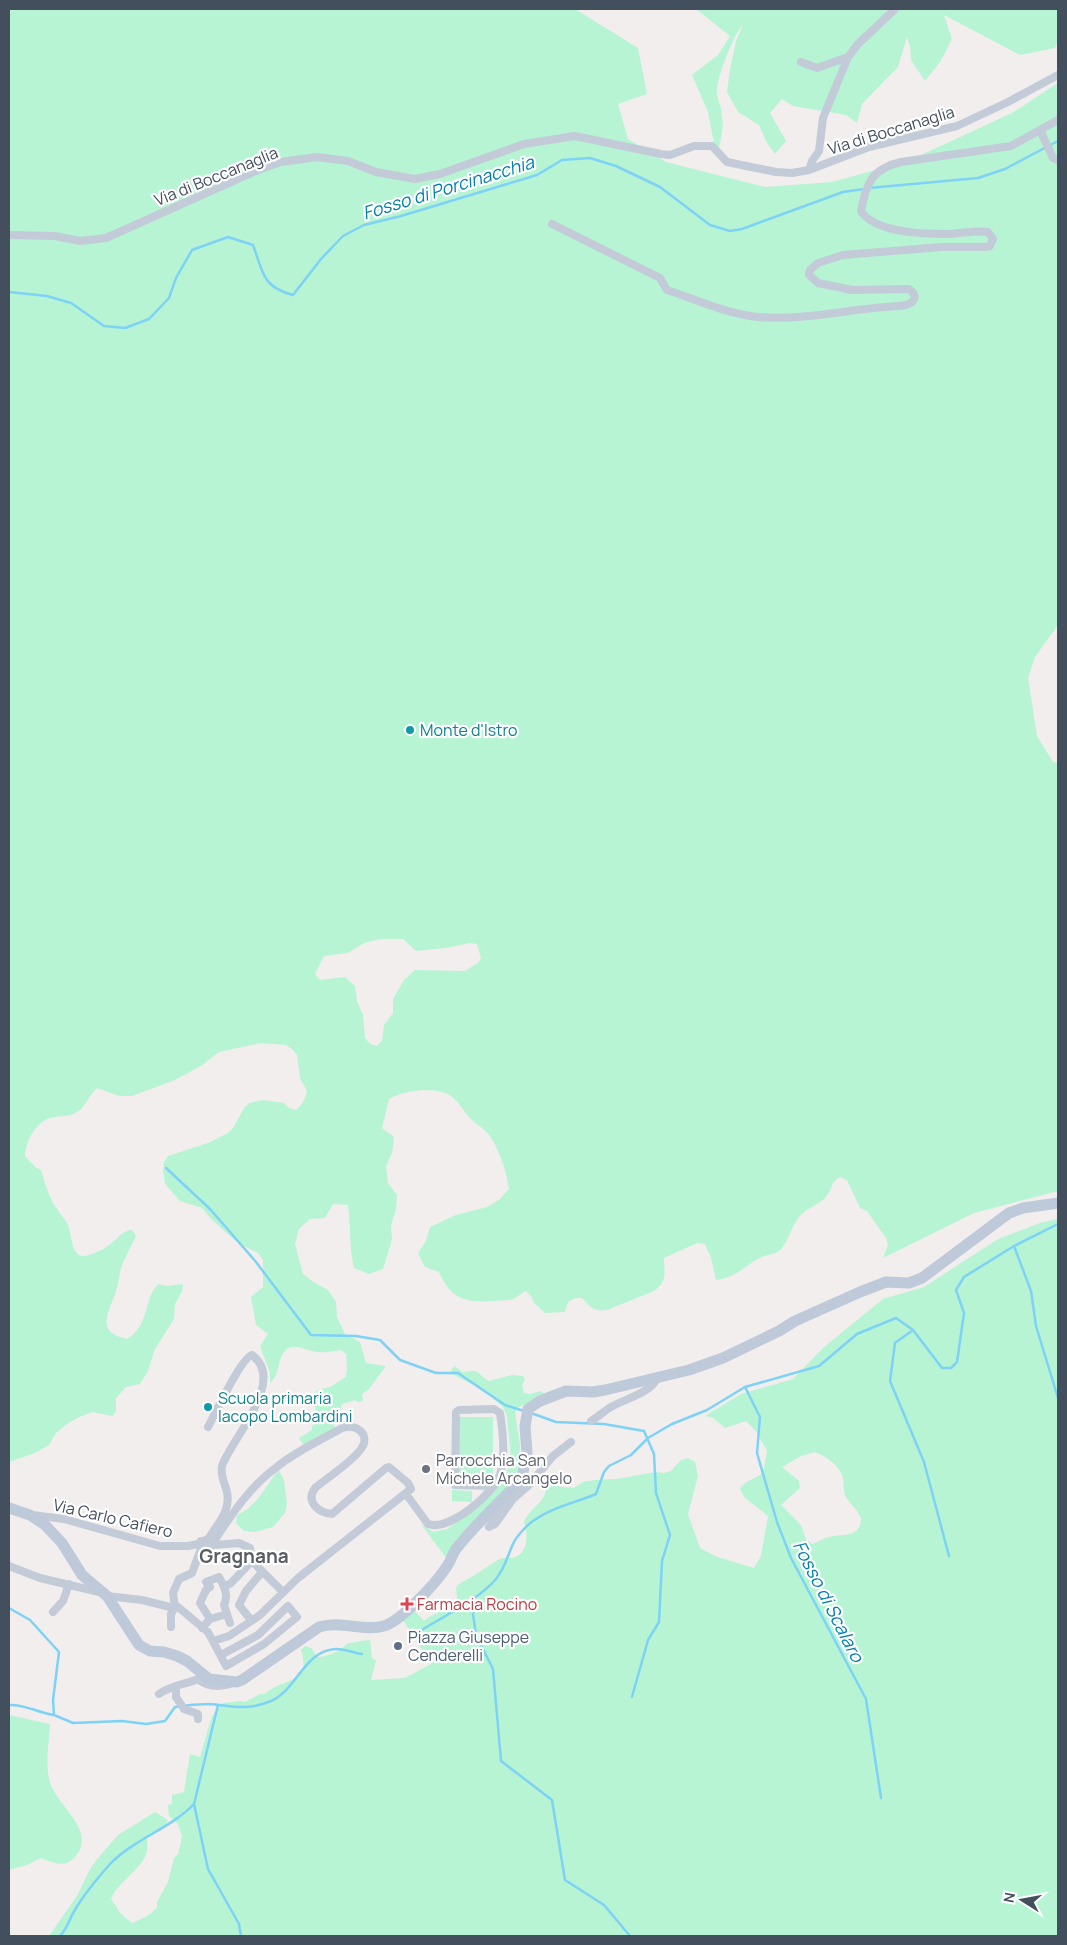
<svg xmlns="http://www.w3.org/2000/svg" width="1067" height="1945" font-family="Manrope,sans-serif">
<rect width="100%" height="100%" fill="#f1eeed"/>
<path fill="#b6f4d4" fill-rule="evenodd" d="M9 9H575L638 48 647 94 618 104 628 139 666 162 765 187 832 182 908 161 1012 113 1058 83V625L1035 657 1028 678 1037 736 1053 762 1058 763V1191L974 1213 883 1258 888 1245 886 1238 867 1211 860 1208 847 1180 840 1177C829 1184 833 1190 825 1198 818 1205 810 1207 803 1213 792 1222 790 1239 781 1249 775 1255 767 1254 760 1258 742 1267 738 1277 716 1280L711 1258 705 1244 697 1243 664 1258C664 1273 668 1281 654 1291L607 1310C594 1312 590 1307 582 1298H575L568 1302 565 1312 545 1313 534 1303 531 1296 526 1291C522 1293 517 1297 513 1299 507 1301 499 1300 493 1301 465 1303 450 1298 439 1272L425 1267 418 1253 426 1241 430 1227 456 1215 487 1207 499 1200 509 1189C508 1175 498 1146 489 1135 484 1128 475 1124 469 1117 461 1108 457 1097 445 1093 427 1087 404 1091 389 1099L382 1128 394 1137 392 1153 386 1167 388 1183 397 1195 396 1210 391 1225 392 1240 383 1269 369 1274 354 1268C349 1248 351 1226 348 1205L333 1204 325 1218 310 1219 299 1229 295 1244 303 1274 315 1283 328 1290 336 1302 337 1317 345 1334 360 1342 366 1363 386 1366 369 1389 362 1394 363 1401 358 1402 355 1400 342 1404 340 1411 330 1416 336 1429 304 1446 299 1438 312 1430V1427C317 1420 318 1407 311 1401L317 1390 330 1387 346 1377 347 1367 346 1354 341 1350C334 1351 325 1353 317 1352 305 1351 291 1339 282 1355 278 1364 278 1377 270 1383V1373L260 1346 268 1334 256 1325 251 1297 263 1287V1260L258 1253 238 1243 211 1219 202 1208 180 1201 165 1184 163 1170 164 1162 168 1156 208 1143 228 1133 233 1128 244 1108 249 1103 263 1100 284 1103 289 1108 296 1110C303 1104 305 1099 307 1091L300 1078 297 1055 292 1049 286 1045 260 1043 219 1052 201 1066 175 1080 132 1096H119L97 1088C89 1095 86 1107 77 1112 68 1118 59 1115 50 1118 36 1122 25 1142 25 1156L35 1167 41 1170C44 1181 48 1193 53 1203 57 1210 65 1219 68 1225 72 1235 71 1262 89 1255 97 1253 107 1247 113 1242 120 1236 122 1231 132 1230L136 1236C131 1247 125 1257 121 1268 119 1275 119 1283 116 1291 109 1313 94 1332 127 1339 151 1325 143 1296 159 1284L166 1286 183 1284 182 1291 175 1304 174 1319 155 1349 148 1371 140 1384 126 1387 116 1398V1412L112 1416 93 1412 79 1417 67 1424 56 1433 49 1445 35 1453 9 1462ZM380 939H403L416 951 446 948 469 943 477 944 481 958 478 963 465 971 415 970 404 980 393 999V1013L384 1025 382 1041 377 1046 370 1044 365 1038 363 1015 357 1001 355 986 345 977 320 980 315 974 324 956 348 953 364 943Z
M696 9H1058V41L1055 48 1020 55 944 15 952 39 940 62 925 81 911 60 910 46 907 37 898 67 862 104 857 123 846 115 793 106 782 99 770 113 786 141 775 154 766 141 759 125 738 112 727 92 730 69 736 41 743 24C734 34 718 75 717 89 716 95 719 102 721 108 724 126 723 137 716 154L708 112 692 75 718 55 730 36Z
M1058 1219V1936H49L77 1896 90 1869 98 1858 118 1835 155 1812 168 1820 166 1825 147 1837C147 1843 148 1849 146 1854 142 1868 118 1882 111 1899L121 1914 132 1923 146 1917 157 1908V1902L168 1882 174 1858 178 1854 181 1842 182 1836 178 1824 169 1816 168 1805 172 1804V1795L184 1792 190 1754 200 1757 212 1716 223 1703 240 1701 245 1702 260 1694H265C278 1679 313 1685 301 1650L305 1646 311 1648 318 1657C327 1657 342 1650 348 1643 356 1643 362 1640 370 1640L372 1658 376 1660 371 1680 405 1678 431 1664 403 1620 414 1610 424 1621C432 1614 440 1611 452 1609L457 1598 456 1588 459 1584C472 1577 484 1569 496 1561 501 1557 506 1558 512 1558 529 1555 528 1534 524 1522 530 1507 548 1501 546 1485L574 1488 583 1482 595 1480 616 1479 656 1472 664 1473 671 1471 681 1460 688 1458 695 1462 698 1476 688 1514 700 1548 717 1557 754 1568 761 1556 768 1516 745 1498 740 1489C745 1480 756 1479 763 1473L767 1451 756 1431 746 1421 725 1428 713 1418 705 1416 741 1394 793 1379 823 1348 883 1299 924 1287 998 1239 1040 1223ZM815 1452C827 1457 839 1465 843 1478 844 1484 843 1492 846 1497 851 1507 870 1517 856 1531 850 1537 835 1534 826 1538 821 1540 818 1542 812 1544L806 1539 801 1525 781 1505 800 1488 799 1481 782 1467 801 1456Z
M454 1366 463 1372C482 1369 475 1373 489 1381L512 1375 523 1376 525 1379 522 1385 524 1393 530 1394 541 1391 544 1393 542 1396 519 1407 515 1412 520 1445 519 1462 516 1473 512 1482 458 1538 446 1558 421 1524 433 1532 447 1529 471 1512 504 1479 511 1459 507 1416 503 1407 482 1389 450 1373Z
M457 1417H493V1482H457Z
M279 1470 284 1480 287 1504 285 1513 273 1527 255 1532 244 1531 236 1523 237 1515C257 1507 265 1486 279 1470Z
M452 1490 472 1491V1502L452 1501Z
M9 1715 50 1724C49 1744 44 1766 51 1785 61 1810 99 1833 73 1859 64 1868 51 1862 41 1858L27 1865 9 1870Z"/>
<g fill="none" stroke-linecap="round" stroke-linejoin="round">
<path stroke="#7ed2f6" stroke-width="2.5" d="M869 188 978 178 1005 169 1058 141
M9 292 47 296 71 303 104 326 125 328 149 319 169 298 176 278 192 250 228 237 253 245C263 272 262 287 293 295L321 259 343 236 364 225 401 216 537 175 562 160 590 158 616 166 660 187 710 225 730 231 742 229 843 192 864 189
M166 1168 210 1209 256 1262 311 1335 356 1336 380 1340 400 1360 436 1373H458L505 1405 524 1411
M1014 1246 1031 1291 1036 1326 1058 1398
M913 1330 895 1343 890 1381 924 1462 949 1556
M745 1387 760 1417 757 1453 777 1522 791 1558 866 1699 881 1798
M531 1413 556 1422 604 1424 644 1431 654 1454 656 1493 670 1535 662 1561 659 1622 648 1640 632 1697
M471 1600 476 1635 493 1669 501 1761 552 1800 565 1880 604 1905 630 1936
M9 1608 30 1620 59 1652 53 1700 54 1715 73 1723 122 1721 146 1724 165 1721 175 1707C187 1705 198 1704 210 1704 233 1706 248 1711 271 1701 296 1691 304 1651 335 1649 344 1648 353 1653 362 1654
M420 1631C444 1616 478 1600 496 1579 505 1568 507 1557 513 1544 516 1537 526 1526 533 1521 552 1507 575 1503 596 1494L604 1472 609 1466 631 1455 648 1438 672 1424 707 1410 745 1387 819 1366 857 1334 896 1318 913 1330 942 1368H951L957 1362 964 1313 956 1290 964 1277 1014 1246 1058 1224
M9 1705C25 1704 38 1713 54 1715
M218 1705 194 1804 208 1869 239 1924 241 1936
M60 1936C68 1928 69 1919 75 1910 82 1897 100 1875 110 1864 134 1839 170 1829 194 1804"/>
<path stroke="#c2cbd7" stroke-width="8" d="M801 62 817 68 848 57
M1040 130 1053 158 1058 160
M809 170 812 161 819 151 823 118 848 57 858 44 895 9
M552 224 660 278 667 290C697 300 727 314 758 317 806 321 852 308 899 306 910 306 922 298 909 289L852 290 818 283 809 275 810 270 818 263 843 255 942 247H985L990 246 993 239 988 232C974 230 959 234 945 234 922 234 874 232 861 211 866 183 872 169 901 162L1011 146 1058 120
M9 235 55 236 80 241 106 238 258 170 281 162 317 157 348 161 376 172 415 179 440 174 524 144 575 136 661 154 670 155 694 146H712L727 162 776 172 792 173 809 170 869 147 957 126 1008 102 1058 75
M591 1421C598 1417 604 1411 611 1407 626 1398 650 1394 658 1377
M208 1427C215 1414 241 1358 252 1355 287 1381 232 1438 222 1466 220 1476 225 1483 227 1492 231 1511 218 1523 209 1538
M406 1494 428 1524C449 1532 494 1493 500 1475 506 1456 503 1432 500 1413L494 1409 459 1410 456 1412 455 1485 494 1486
M501 1501 504 1504 503 1506 489 1527 495 1524 513 1499 529 1485 553 1456 571 1442
M32 1515 64 1519 160 1546H188L198 1544 209 1538H216C232 1514 250 1487 273 1470 293 1453 319 1441 342 1428 357 1423 371 1435 361 1449 351 1463 328 1477 315 1488 305 1502 319 1513 332 1514L386 1468 389 1467 408 1483 411 1489 298 1578 260 1615 229 1636 213 1641
M201 1541 202 1546 239 1543 250 1548 252 1561 283 1592
M9 1566 40 1578 99 1592
M224 1587 231 1583 252 1561
M107 1596 142 1600 170 1607H178L208 1632 226 1666 264 1644 297 1617 288 1606 258 1635 221 1655
M53 1612 63 1601 69 1584
M210 1619 227 1614
M251 1620 239 1605 246 1591 262 1572
M171 1627V1614L175 1607 173 1593 179 1579 192 1573 202 1546
M202 1628 210 1619 200 1603 206 1590 210 1587 206 1582 219 1577C224 1586 229 1595 224 1605L230 1623
M176 1687V1697L184 1709 198 1714V1719
M159 1694C169 1686 186 1684 198 1679 208 1688 221 1687 233 1683"/>
<path stroke="#bec9d9" stroke-width="11" d="M9 1508 30 1515 45 1525 62 1543 82 1575 107 1596 139 1645 150 1651 164 1652 177 1656 187 1661 209 1679 237 1682 242 1680 319 1627C341 1620 363 1632 384 1626 401 1621 435 1584 445 1569 450 1563 452 1555 456 1549 474 1526 497 1505 517 1484L522 1476 527 1453 525 1426 528 1409 540 1401 566 1391 593 1392 605 1390 689 1370 723 1358 779 1331 795 1321 860 1292 886 1282 909 1283 922 1278 1009 1213 1023 1208 1058 1203"/>
</g>
<g fill="#0f9aa8" stroke="#fff" stroke-width="2">
<circle cx="410" cy="730" r="5"/>
<circle cx="208" cy="1407" r="5"/>
</g>
<circle fill="#6b7280" stroke="#fff" stroke-width="2" cx="426" cy="1469" r="5"/>
<path fill="#e0444e" stroke="#fff" stroke-width="2" d="M404.5 1596.5h5v5h5v5h-5v5h-5v-5h-5v-5h5z"/>
<circle fill="#5c6f8a" stroke="#fff" stroke-width="2" cx="398" cy="1646" r="5"/>
<g text-anchor="middle" dominant-baseline="central" stroke-width="4.5" stroke-linejoin="round" paint-order="stroke">
<g font-size="16" fill="#444f5d" stroke="#fff">
<text transform="translate(891 130) rotate(-17)">Via di Boccanaglia</text>
<text transform="translate(216 176) rotate(-22)">Via di Boccanaglia</text>
<text transform="translate(113 1518) rotate(13)">Via Carlo Cafiero</text>
</g>
<g font-size="16" fill="#0d838f" stroke="#fff" text-anchor="start">
<text x="420" y="730">Monte d'Istro</text>
<text x="218" y="1398">Scuola primaria<tspan x="218" dy="18">Iacopo Lombardini</tspan></text>
</g>
<g font-size="16" fill="#5b616d" stroke="#fff" text-anchor="start">
<text x="436" y="1460">Parrocchia San<tspan x="436" dy="18">Michele Arcangelo</tspan></text>
</g>
<g font-size="16" fill="#be3a42" stroke="#fff" text-anchor="start">
<text x="417" y="1604">Farmacia Rocino</text>
</g>
<g font-size="16" fill="#4e5e75" stroke="#fff" text-anchor="start">
<text x="408" y="1637">Piazza Giuseppe<tspan x="408" dy="18">Cenderelli</tspan></text>
</g>
<g font-size="18" font-style="italic" fill="#007eb4" stroke="#fff">
<text transform="translate(448 187) rotate(-17)">Fosso di Porcinacchia</text>
<text transform="translate(829 1601) rotate(63)">Fosso di Scalaro</text>
</g>
<g font-size="19" font-weight="bold" fill="#595d64" stroke="#fff">
<text x="244" y="1556">Gragnana</text>
</g>
</g>
<rect width="1067" height="1945" fill="none" stroke="#444f5d" stroke-width="20"/>
<g transform="translate(1022 1900) rotate(281)" stroke="#ffffff" stroke-width="4" paint-order="stroke">
<path d="M0-4L9 19L0 12L-9 19Z" fill="#444f5d"/>
<text y="-8" font-size="14" font-weight="bold" text-anchor="middle" fill="#444f5d">N</text>
</g>
</svg>
